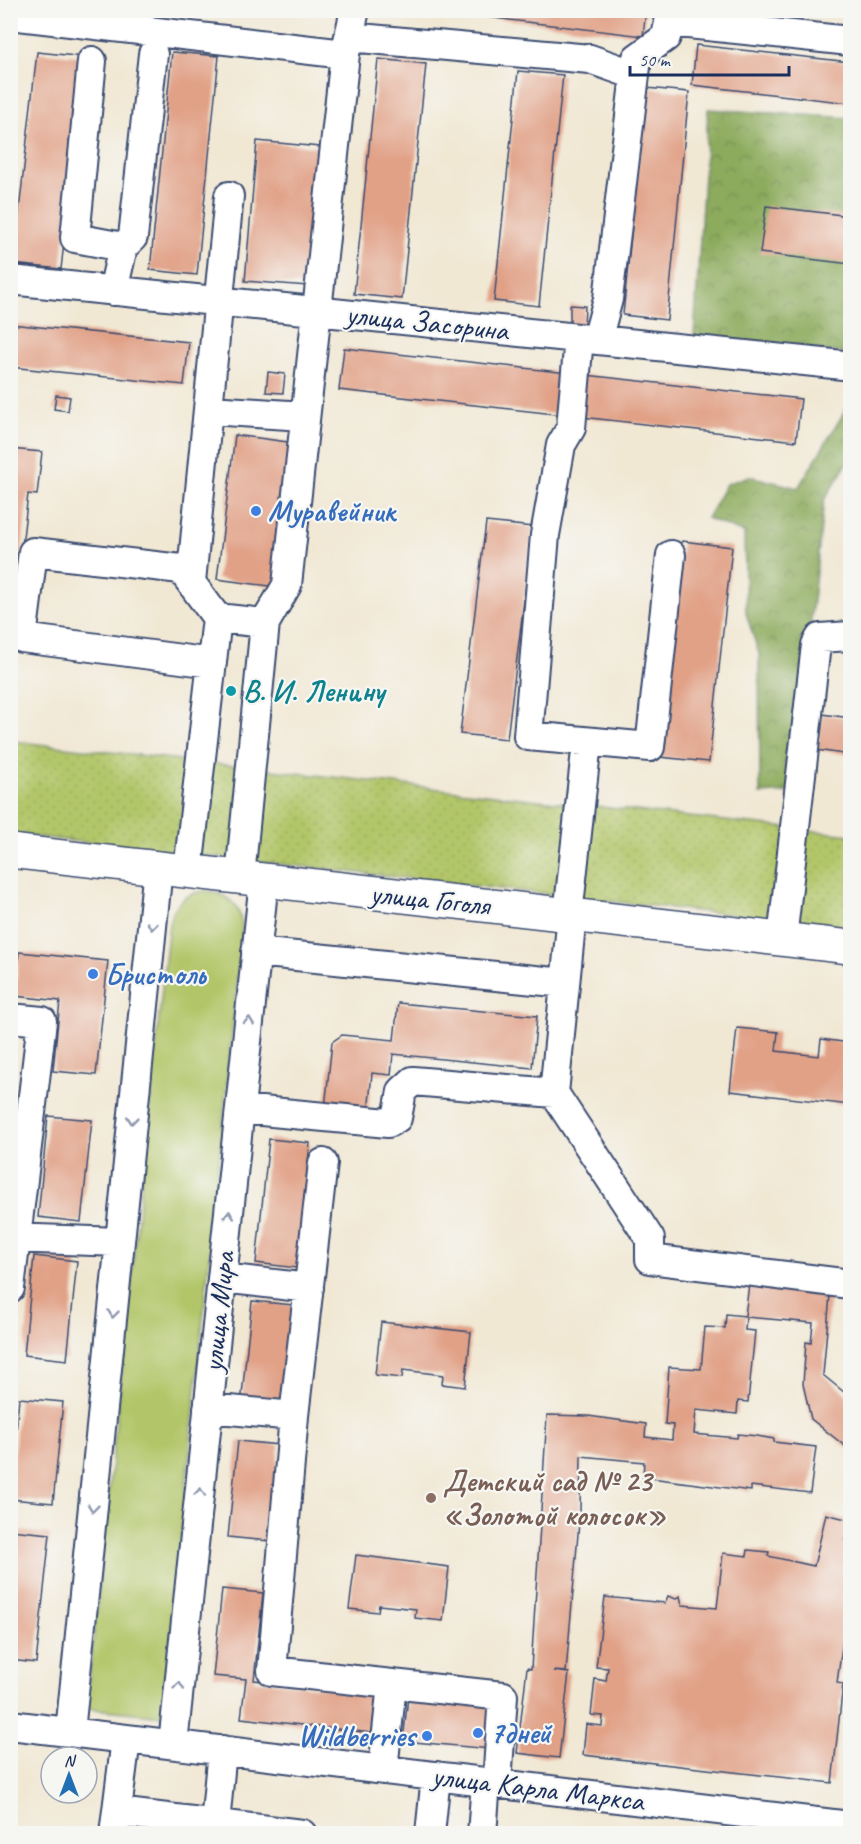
<svg xmlns="http://www.w3.org/2000/svg" width="861" height="1844" font-family="Caveat,sans-serif">
<defs>
<pattern id="grass-dots" width="8" height="8" patternUnits="userSpaceOnUse" patternTransform="scale(1.5)"><rect width="8" height="8" fill="#b2c669"/><path d="M2 2h.1M6 6h.1" fill="none" stroke="#98aa5d" stroke-width="1.8" stroke-linecap="round"/></pattern>
<pattern id="forest-crowns" width="20" height="18" patternUnits="userSpaceOnUse" patternTransform="scale(1.5)"><rect width="20" height="18" fill="#8dab5d"/><path d="M2 6a3 3 0 1 1 6 0M12 15a3 3 0 1 1 6 0" fill="none" stroke="#728c50"/></pattern>
</defs>
<rect width="100%" height="100%" fill="#f6f6f2"/>
<filter id="ink" filterUnits="userSpaceOnUse"><feTurbulence type="fractalNoise" baseFrequency=".0167" numOctaves="2"/><feDisplacementMap in="SourceGraphic" scale="12" xChannelSelector="R" yChannelSelector="G"/><feConvolveMatrix kernelMatrix="1 2 1 2 8 2 1 2 1" color-interpolation-filters="sRGB"/></filter>
<filter id="wash" filterUnits="userSpaceOnUse"><feTurbulence type="fractalNoise" baseFrequency=".008" numOctaves="4" result="noise"/><feDisplacementMap in="SourceGraphic" scale="24" xChannelSelector="R" yChannelSelector="G"/><feGaussianBlur stdDeviation="1.35" result="paint"/><feColorMatrix in="noise" values="0 0 0 0 0 0 0 0 0 0 0 0 0 0 0 0 0 1.4 0 .05"/><feComposite in="paint" operator="in"/></filter>
<g filter="url(#wash)">
<rect width="100%" height="100%" fill="#f1e8d4"/>
<path fill="url(#grass-dots)" stroke="#667a64" stroke-width="1.5" d="M11 741 850 835V928L11 834Z"/>
<path fill="url(#forest-crowns)" stroke="#546d5e" stroke-width="1.5" d="M708 109 850 118V354L694 336Z
M850 403V459L824 500 792 792 760 794 759 654 746 613 744 533 707 518 726 484 749 476 798 488Z"/>
<path fill="#b2c669" stroke="#667a64" stroke-width="1.5" d="M210 891C231 895 243 910 242 932L163 1716 86 1708 169 923C174 903 188 890 210 891Z"/>
<g id="blocks">
<path fill="#e1a187" d="M427 10H646L643 36Z
M696 45 850 62V103L692 85Z
M37 52 85 57 61 269 13 264Z
M172 52 219 56 197 275 150 270Z
M378 59 426 64 402 299 354 294Z
M518 71 563 75 539 306 494 301Z
M646 88 689 92 667 320 623 315Z
M257 141 320 147 308 286 245 281Z
M766 206 850 216V264L760 253Z
M570 305 585 306 584 327 570 326Z
M10 324 189 342 184 385 10 367Z
M344 348 801 399 796 441 339 390Z
M268 372 285 374 283 393 266 392Z
M56 395 70 397 68 411 54 409Z
M235 435 295 443 277 587 217 579Z
M10 449 42 452 37 495 28 494 12 634Z
M486 522 533 527 507 739 460 734Z
M682 541 732 547 709 762 659 757Z
M822 714 850 718V755L817 750Z
M19 952 108 961 96 1075 53 1071 60 1001 15 996Z
M398 1003 537 1016 532 1068 393 1054 391 1075 372 1073 368 1113 325 1108 332 1042 342 1035 394 1040Z
M737 1028 778 1032 776 1051 819 1056 821 1039 850 1043V1105L730 1091Z
M48 1116 92 1120 81 1222 38 1217Z
M269 1139 310 1143 297 1268 256 1263Z
M34 1256 77 1261 67 1360 24 1355Z
M749 1284 830 1295 823 1375 850 1397V1450L811 1419 803 1384 806 1342 811 1343 813 1323 746 1317 745 1330 755 1331 748 1402 738 1401 737 1414 696 1410 694 1434 737 1438 738 1434 757 1436 774 1439V1442L816 1447 810 1493 751 1486V1491L643 1477 644 1462 581 1456 580 1511 566 1672 553 1671 569 1673 559 1758 517 1753 527 1668 531 1669 547 1415 588 1416 646 1424 645 1437 672 1440 673 1425 665 1424 669 1367 701 1369 705 1327 725 1328 726 1314 745 1316Z
M252 1301 293 1305 283 1408 241 1404Z
M381 1322 471 1332 465 1387 442 1384 443 1375 403 1370 402 1378 375 1375Z
M19 1398 63 1402 53 1503 10 1499Z
M238 1441 279 1445 269 1541 228 1537Z
M826 1514 850 1520 845 1540 850 1541 847 1578 850 1579V1588L837 1683 843 1684 832 1783 583 1755 586 1724 602 1726 603 1716 591 1715 595 1679 606 1681 608 1668 596 1667 605 1597 665 1603 668 1596 676 1599 680 1596 682 1605 717 1608 723 1553 747 1556 748 1550 769 1552 768 1556 814 1566Z
M10 1530 50 1534 36 1663 10 1660Z
M356 1555 449 1567 443 1621 415 1618 416 1609 379 1605 378 1612 349 1609Z
M222 1589 263 1593 254 1680 376 1694 372 1733 241 1718 246 1679 213 1676Z
M408 1698 495 1706 491 1749 403 1741Z"/>
</g>
</g>
<g filter="url(#ink)">
<use href="#blocks" fill-opacity="0" stroke="#3b4b70" stroke-width="1.5"/>
<g fill="none" stroke-linecap="round" stroke-linejoin="round">
<g stroke="#3b4b70" stroke-width="32">
<path id="minor" d="M667 10 669 22 850 41
M10 15 345 54
M349 37 590 59 635 75
M92 61 75 238 123 247
M10 280 843 365
M113 291 123 247 133 237 153 54
M579 338 571 428 561 445 545 535 528 736 650 747 671 555
M597 340 608 299 637 58 666 37 669 22
M209 410 305 416
M191 582 229 196
M212 663 22 638 33 552 181 569 217 618
M188 871 217 618 265 623
M240 877 265 623 287 585 345 54 355 10
M568 915 587 742
M782 939 816 645 820 638 850 636
M256 952 565 983
M10 1018 42 1021 10 1288
M554 1093 650 1239V1259L850 1284
M240 1109 388 1123 397 1118 402 1091 413 1081 554 1093 572 915
M323 1163 294 1416 272 1671 503 1696 497 1783
M10 1238 120 1242
M222 1278 309 1288
M208 1408 294 1416
M10 1725 850 1826
M70 1732 158 868
M173 1744 264 880
M383 1770 392 1684
M117 1812 302 1834
M215 1824 222 1750
M114 1834 126 1739
M430 1834 436 1776
M482 1834 486 1782"/>
</g>
<g stroke="#3b4b70" stroke-width="36">
<path id="major" d="M10 851 850 947"/>
</g>
<use href="#minor" stroke="#fff" stroke-width="28"/>
<use href="#major" stroke="#fff" stroke-width="33"/>
</g>
<defs><path id="oneway-chevron" d="M-2-3.5L2.5 0L-2 3.5" fill="none" stroke-width="1.6" stroke-linecap="round" stroke-linejoin="round" transform="scale(1.5)"/></defs>
<g stroke="#8d97ae">
<use href="#oneway-chevron" transform="translate(152 926) rotate(96)"/>
<use href="#oneway-chevron" transform="translate(249 1021) rotate(-84)"/>
<use href="#oneway-chevron" transform="translate(132 1120) rotate(96)"/>
<use href="#oneway-chevron" transform="translate(229 1215) rotate(-84)"/>
<use href="#oneway-chevron" transform="translate(113 1314) rotate(96)"/>
<use href="#oneway-chevron" transform="translate(200 1492) rotate(-84)"/>
<use href="#oneway-chevron" transform="translate(93 1508) rotate(96)"/>
<use href="#oneway-chevron" transform="translate(179 1686) rotate(-84)"/>
</g>
</g>
<g fill="#3f7fe0" stroke="#f6f6f2" stroke-width="2">
<circle cx="256" cy="511" r="6"/>
<circle cx="93" cy="974" r="6"/>
<circle cx="478" cy="1733" r="6"/>
<circle cx="427" cy="1736" r="6"/>
</g>
<circle fill="#0f9aa8" stroke="#f6f6f2" stroke-width="2" cx="231" cy="691" r="6"/>
<circle fill="#8d6e63" stroke="#f6f6f2" stroke-width="2" cx="431" cy="1498" r="6"/>
<g text-anchor="middle" dominant-baseline="central" stroke-width="4.5" stroke-linejoin="round" paint-order="stroke">
<g font-size="30" fill="#1b2f5e" stroke="#f6f6f2">
<text transform="translate(427 322) rotate(6)">улица Засорина</text>
<text transform="translate(430 899) rotate(6)">улица Гоголя</text>
<text transform="translate(218 1312) rotate(-84)">улица Мира</text>
<text transform="translate(538 1788) rotate(7)">улица Карла Маркса</text>
</g>
<g font-size="30" font-weight="bold" fill="#366cbe" stroke="#f6f6f2" text-anchor="start">
<text x="268" y="511">Муравейник</text>
<text x="105" y="974">Бристоль</text>
<text x="490" y="1733">7дней</text>
<text x="415" y="1736" text-anchor="end">Wildberries</text>
</g>
<g font-size="30" font-weight="bold" fill="#0d838f" stroke="#f6f6f2" text-anchor="start">
<text x="243" y="691">В. И. Ленину</text>
</g>
<g font-size="30" font-weight="bold" fill="#785e54" stroke="#f6f6f2" text-anchor="start">
<text x="443" y="1481">Детский сад № 23<tspan x="443" dy="34">«Золотой колосок»</tspan></text>
</g>
</g>
<rect width="861" height="1844" fill="none" stroke="#f6f6f2" stroke-width="36"/>
<g transform="translate(69 1775)"><circle r="28" fill="#f6f6f2" stroke="#9ea6b7" stroke-width="1.5"/>
<path d="M0-4.5L10 22L0 15L-10 22Z" fill="#1f6fb2"/>
<text y="-9" font-size="16" font-weight="bold" text-anchor="middle" fill="#1b2f5e">N</text>
</g>
<path d="M630 66v9h159v-9" fill="none" stroke="#1b2f5e" stroke-width="3"/>
<text x="639" y="66" font-size="18" fill="#1b2f5e" stroke="#f6f6f2" stroke-width="4.5" paint-order="stroke">50 m</text>
</svg>
